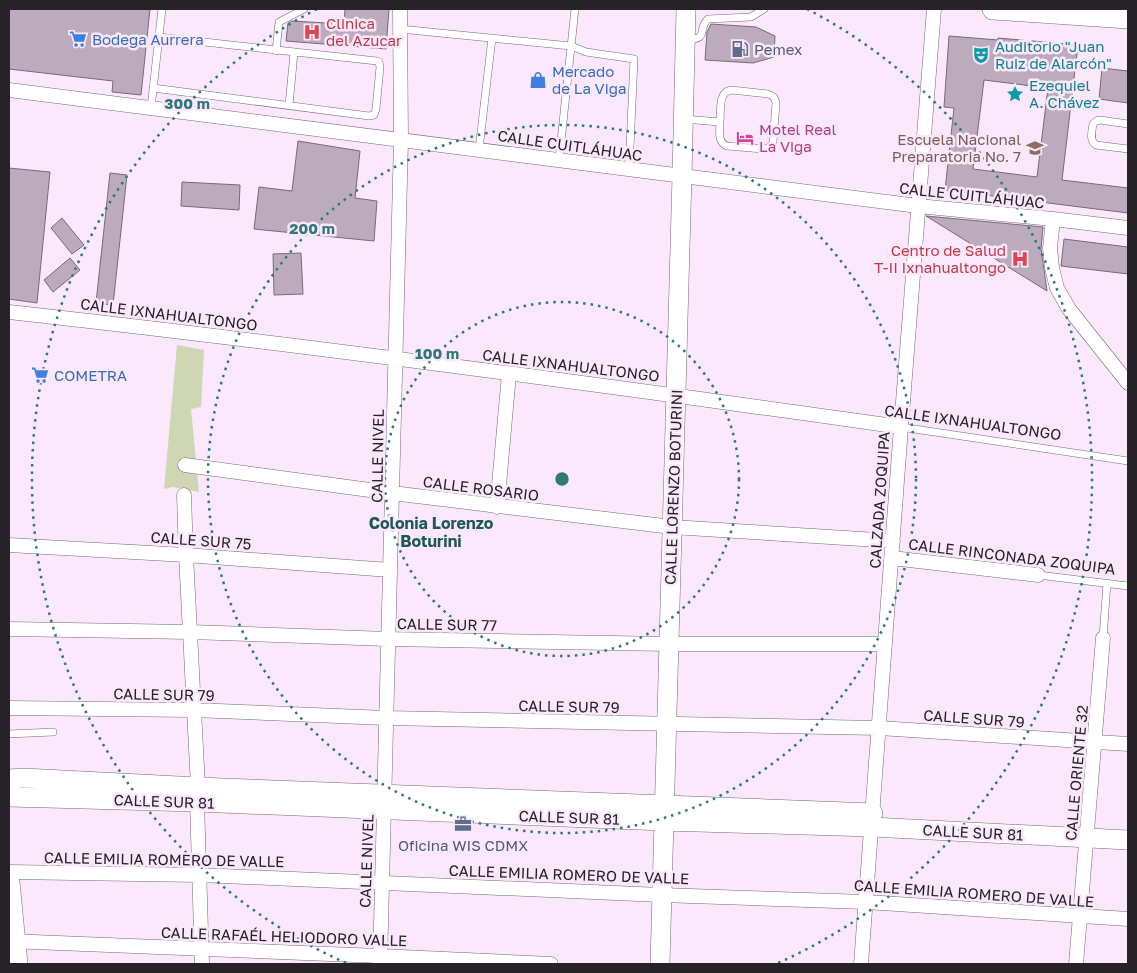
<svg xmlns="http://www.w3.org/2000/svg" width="1137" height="973" font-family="'Golos Text',sans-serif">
<rect width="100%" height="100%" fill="#fbe8fc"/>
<path fill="#cfd6b4" d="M177 345 204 350 201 407 191 409 199 492 173 487 164 489Z"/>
<path fill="#bcaabd" stroke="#796979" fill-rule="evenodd" d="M9 9H150L141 95 112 92 113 81 9 69Z
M345 9H389L386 49 286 41 288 23 292 21 344 24Z
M711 24 756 27 775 36 774 57 753 63 705 60 707 32Z
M949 36 998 40V38L1078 45 1062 180 1128 188V213L945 190 954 108 944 107ZM984 80 1048 88 1037 177 973 169Z
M1102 68 1128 71V103L1099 99Z
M298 141 360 151 355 198 377 201 374 241 254 229 259 187 292 191Z
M9 168 50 172 37 303 9 299Z
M110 173 127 175 113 305 96 303Z
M182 182 240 185 239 210 181 206Z
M926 216 1043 227 1041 249 1047 291Z
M62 218 84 245 72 254 51 228Z
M1064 239 1128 247V274L1061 266Z
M301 253 303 294 274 295 273 254Z
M70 258 80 270 53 292 44 280Z"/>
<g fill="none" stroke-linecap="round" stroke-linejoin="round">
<g stroke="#776778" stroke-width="8">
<path id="lane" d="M400 29 571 46 586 52 634 59 629 169
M685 39C711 40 696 30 708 19L751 17 764 9
M276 51 279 22 304 9
M153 88 369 116 374 115 376 109 380 67 379 62 377 61 159 37
M289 105 294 53
M151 108 162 9
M684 119 720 122C721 111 718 92 731 90L768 94C774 96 775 98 776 103L773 142C771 147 768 149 763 149L727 146C717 142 720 131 720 122
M1128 124 1100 120 1096 121 1093 124C1092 131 1089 141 1096 145L1128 149
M479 149 492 38
M559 160 575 9
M901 427 1128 461
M1038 575 1128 586
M1103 638 1107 583
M9 734 53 732"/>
</g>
<g stroke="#776778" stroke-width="15">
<path id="street" d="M9 90 918 206 1053 219 1128 228
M1053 219 1050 248 1052 268 1057 288 1069 309 1128 383
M9 312C307 345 604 385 901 427
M185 465 392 493 672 527 893 541
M184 495 186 555 198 787 197 802 202 964
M497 507 509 374
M9 545 186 555 390 570
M892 558 1038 575
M9 629 190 632 388 639 669 644H885
M9 708 194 710 386 718 879 728 1128 744
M9 872 200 875 661 895 866 902 1128 919
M9 941 380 956 551 964
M380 964 401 140 400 9
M861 964 901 427 934 9
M1076 964 1103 638"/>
</g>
<g stroke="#776778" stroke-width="20">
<path id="secondary" d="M9 779 24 778 198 787 873 813
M9 797 197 802 664 821 872 827 1128 840
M660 964 682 176 686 9"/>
</g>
<g stroke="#776778" stroke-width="22">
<path id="primary" d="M993 9 1128 18
M9 882 17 964"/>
</g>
<use href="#lane" stroke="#fff" stroke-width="7"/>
<use href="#street" stroke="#fff" stroke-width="14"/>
<use href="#secondary" stroke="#fff" stroke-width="19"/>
<use href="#primary" stroke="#fff" stroke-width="21"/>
</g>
<g fill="none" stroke="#2e7875" stroke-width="2.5" stroke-dasharray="2.5 5">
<circle cx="562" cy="479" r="177"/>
<circle cx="562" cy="479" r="354"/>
<path d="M346 963A530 530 0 0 1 317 9M807 9A530 530 0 0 1 778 963"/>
</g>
<defs>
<g id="hospital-bare" transform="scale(1.35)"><path d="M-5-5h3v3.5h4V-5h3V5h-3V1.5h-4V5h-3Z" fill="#e0444e" stroke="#fbe8fc" stroke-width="2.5" paint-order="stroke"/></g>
<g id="supermarket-bare" transform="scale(1.35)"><path d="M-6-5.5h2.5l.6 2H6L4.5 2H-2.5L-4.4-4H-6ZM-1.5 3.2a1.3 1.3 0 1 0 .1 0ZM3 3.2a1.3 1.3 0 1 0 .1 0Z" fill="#3f7fe0" stroke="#fbe8fc" stroke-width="2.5" paint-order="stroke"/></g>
<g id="fuel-bare" transform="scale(1.35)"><path d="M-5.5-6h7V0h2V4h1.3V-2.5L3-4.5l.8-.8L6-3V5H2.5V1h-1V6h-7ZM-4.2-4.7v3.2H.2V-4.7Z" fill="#5c6f8a" stroke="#fbe8fc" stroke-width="2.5" paint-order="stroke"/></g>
<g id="theatre-bare" transform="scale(1.35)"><path d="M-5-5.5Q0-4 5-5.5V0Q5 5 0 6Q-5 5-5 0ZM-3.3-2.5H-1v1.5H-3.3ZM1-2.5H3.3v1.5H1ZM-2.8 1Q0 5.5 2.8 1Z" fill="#0f9aa8" stroke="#fbe8fc" stroke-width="2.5" paint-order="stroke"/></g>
<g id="shop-bare" transform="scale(1.35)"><path d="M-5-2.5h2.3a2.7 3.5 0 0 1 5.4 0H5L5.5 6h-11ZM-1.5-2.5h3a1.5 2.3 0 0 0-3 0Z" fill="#3f7fe0" stroke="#fbe8fc" stroke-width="2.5" paint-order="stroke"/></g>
<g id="sight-bare" transform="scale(1.35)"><path d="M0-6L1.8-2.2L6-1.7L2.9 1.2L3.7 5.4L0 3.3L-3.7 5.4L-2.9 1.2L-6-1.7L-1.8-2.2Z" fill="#0f9aa8" stroke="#fbe8fc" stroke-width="2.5" paint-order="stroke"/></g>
<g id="hotel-bare" transform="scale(1.35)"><path d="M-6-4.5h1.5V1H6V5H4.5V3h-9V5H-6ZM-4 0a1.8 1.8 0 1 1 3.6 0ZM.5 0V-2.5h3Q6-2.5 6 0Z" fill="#d1479c" stroke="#fbe8fc" stroke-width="2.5" paint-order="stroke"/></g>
<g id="school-bare" transform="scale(1.35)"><path d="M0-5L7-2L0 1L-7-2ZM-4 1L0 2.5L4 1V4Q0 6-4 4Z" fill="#8d6e63" stroke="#fbe8fc" stroke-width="2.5" paint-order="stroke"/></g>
<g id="office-bare" transform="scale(1.35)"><path d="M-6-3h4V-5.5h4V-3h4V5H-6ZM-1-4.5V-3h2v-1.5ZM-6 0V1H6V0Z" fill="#5c6f8a" stroke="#fbe8fc" stroke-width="2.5" paint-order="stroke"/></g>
</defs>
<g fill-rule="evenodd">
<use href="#hospital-bare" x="312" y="32"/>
<use href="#supermarket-bare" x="78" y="39"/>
<use href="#fuel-bare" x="740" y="49"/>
<use href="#theatre-bare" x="981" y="55"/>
<use href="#shop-bare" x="538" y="80"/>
<use href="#sight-bare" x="1015" y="94"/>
<use href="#hotel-bare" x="745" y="138"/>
<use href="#school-bare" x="1035" y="148"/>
<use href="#hospital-bare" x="1020" y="259"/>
<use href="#supermarket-bare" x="40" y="375"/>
<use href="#office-bare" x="463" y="824"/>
</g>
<g text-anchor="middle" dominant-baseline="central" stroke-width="5" stroke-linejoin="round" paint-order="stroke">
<g font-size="15" fill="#be3a42" stroke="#fbe8fc" text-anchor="start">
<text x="326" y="23">Clinica<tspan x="326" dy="17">del Azucar</tspan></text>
<text x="1006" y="250" text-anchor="end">Centro de Salud<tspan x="1006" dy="17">T-II Ixnahualtongo</tspan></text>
</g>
<g font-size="15" fill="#366cbe" stroke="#fbe8fc" text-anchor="start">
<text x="92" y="39">Bodega Aurrera</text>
<text x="552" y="71">Mercado<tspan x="552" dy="17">de La Viga</tspan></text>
<text x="54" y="375">COMETRA</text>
</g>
<g font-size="15" fill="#0d838f" stroke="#fbe8fc" text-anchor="start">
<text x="995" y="46">Auditorio "Juan<tspan x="995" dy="17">Ruiz de Alarcón"</tspan></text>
<text x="1029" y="85">Ezequiel<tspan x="1029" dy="17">A. Chávez</tspan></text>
</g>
<g font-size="15" fill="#4e5e75" stroke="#fbe8fc" text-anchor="start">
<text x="754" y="49">Pemex</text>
<text x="463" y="845" text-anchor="middle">Oficina WIS CDMX</text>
</g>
<g font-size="15" fill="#b23c85" stroke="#fbe8fc" text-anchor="start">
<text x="759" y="129">Motel Real<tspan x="759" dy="17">La Viga</tspan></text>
</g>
<g font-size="15" fill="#785e54" stroke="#fbe8fc" text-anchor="end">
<text x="1021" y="139">Escuela Nacional<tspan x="1021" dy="17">Preparatoria No. 7</tspan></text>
</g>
<g font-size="15" fill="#272128" stroke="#fbe8fc">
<text transform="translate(570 145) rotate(8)">CALLE CUITLÁHUAC</text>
<text transform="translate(972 195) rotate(6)">CALLE CUITLÁHUAC</text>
<text transform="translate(169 314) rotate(7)">CALLE IXNAHUALTONGO</text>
<text transform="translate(571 365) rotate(7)">CALLE IXNAHUALTONGO</text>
<text transform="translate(973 422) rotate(8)">CALLE IXNAHUALTONGO</text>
<text transform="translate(377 456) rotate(-89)">CALLE NIVEL</text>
<text transform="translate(673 487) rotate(-88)">CALLE LORENZO BOTURINI</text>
<text transform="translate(481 488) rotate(7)">CALLE ROSARIO</text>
<text transform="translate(879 500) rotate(-86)">CALZADA ZOQUIPA</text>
<text transform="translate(201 540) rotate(4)">CALLE SUR 75</text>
<text transform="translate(1012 556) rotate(7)">CALLE RINCONADA ZOQUIPA</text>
<text transform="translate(447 624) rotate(1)">CALLE SUR 77</text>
<text transform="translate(164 694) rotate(1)">CALLE SUR 79</text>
<text transform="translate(569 706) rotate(1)">CALLE SUR 79</text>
<text transform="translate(974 718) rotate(4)">CALLE SUR 79</text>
<text transform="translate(1076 773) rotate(-85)">CALLE ORIENTE 32</text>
<text transform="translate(164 801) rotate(2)">CALLE SUR 81</text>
<text transform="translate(569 817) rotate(2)">CALLE SUR 81</text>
<text transform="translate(973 832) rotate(3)">CALLE SUR 81</text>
<text transform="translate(164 859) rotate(1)">CALLE EMILIA ROMERO DE VALLE</text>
<text transform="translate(366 861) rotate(-88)">CALLE NIVEL</text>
<text transform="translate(569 874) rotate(2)">CALLE EMILIA ROMERO DE VALLE</text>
<text transform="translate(974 893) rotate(4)">CALLE EMILIA ROMERO DE VALLE</text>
<text transform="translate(284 936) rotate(2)">CALLE RAFAÉL HELIODORO VALLE</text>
</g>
<g font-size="16" font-weight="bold" fill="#1d5856" stroke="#fbe8fc">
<text x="431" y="523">Colonia Lorenzo<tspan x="431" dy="18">Boturini</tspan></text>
</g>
</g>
<circle cx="562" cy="479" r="8" fill="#2e7875" stroke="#fbe8fc" stroke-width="2.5"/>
<g font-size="15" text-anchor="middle" font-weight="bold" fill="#2e7875" stroke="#fbe8fc" stroke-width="5" stroke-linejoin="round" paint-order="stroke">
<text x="187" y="109">300 m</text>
<text x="312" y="234">200 m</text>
<text x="437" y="359">100 m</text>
</g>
<rect width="1137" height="973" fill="none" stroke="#272128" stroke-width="20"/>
</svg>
